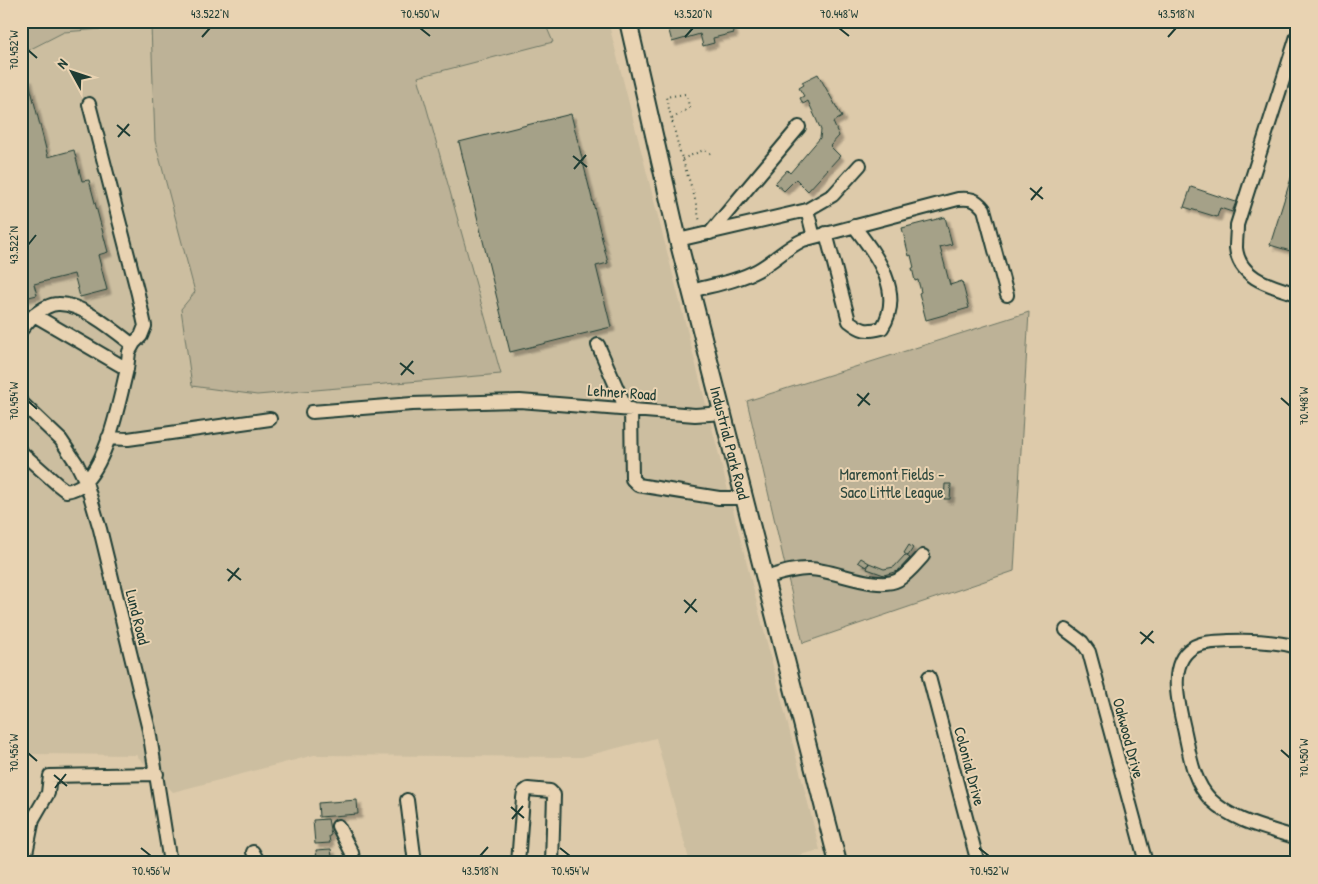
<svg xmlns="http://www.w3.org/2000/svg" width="1318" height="884" font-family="'Patrick Hand',sans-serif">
<defs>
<filter id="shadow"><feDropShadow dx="4" dy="4" stdDeviation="1" flood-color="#0004"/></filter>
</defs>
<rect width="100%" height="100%" fill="#ddcaaa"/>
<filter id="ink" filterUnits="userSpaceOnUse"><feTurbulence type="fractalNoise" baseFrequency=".02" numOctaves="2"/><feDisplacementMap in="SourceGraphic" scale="10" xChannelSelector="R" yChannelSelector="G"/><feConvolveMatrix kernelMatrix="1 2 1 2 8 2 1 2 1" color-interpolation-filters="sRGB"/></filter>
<g filter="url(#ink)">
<path fill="#ccbea0" d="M21 21H608L820 850 766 863H690L656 738 582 757 314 755 173 792 136 755 32 754 21 757Z"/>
<path fill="#bdb297" stroke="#6e7866" d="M21 21H544L553 42 418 77 501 374 257 395 192 386 181 309 195 292 155 141 151 25 64 32 21 54Z
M1029 312 1014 571 803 643 747 401Z"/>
<path fill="#a5a188" stroke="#1f3d34" filter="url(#shadow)" d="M691 21H731L734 33 713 38 714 43 703 46 700 34 672 42 668 27Z
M818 74 842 117 833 122 839 136 830 146 840 156 808 191 796 179 784 191 775 183 787 170 790 173 820 138 821 130 808 101 803 104 800 98 804 96 799 88 804 85 802 82Z
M28 78 48 157 74 150 82 181 89 180 108 252 98 255 107 290 80 297 74 274 34 284 37 295 21 299V80Z
M571 114 608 263 596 266 611 327 510 352 459 142Z
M1297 159V253L1270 245Z
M1191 187 1236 202 1232 212 1220 208 1217 217 1184 207Z
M945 217 952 244 940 247 950 285 962 281 969 308 926 320 919 293 921 292 918 280 915 281 912 268H914L911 255 909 256 902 228Z
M945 484H951L950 499H944Z
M909 545 913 548 908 556 904 553Z
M905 555 910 558 898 571 884 575 867 569 869 563 884 569 894 567Z
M861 558 869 563 866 567 858 562Z
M357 800 358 814 319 817 318 803Z
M328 819 331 835 329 836 330 843 315 844 313 820Z
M331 849 332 857H337L338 863H315L317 862 316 850Z"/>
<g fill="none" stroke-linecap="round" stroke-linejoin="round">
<g stroke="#1f3d34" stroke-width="16">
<path id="minor" d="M1297 36 1237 225C1237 232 1236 240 1236 248 1239 279 1272 286 1297 294
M89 104 138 294 145 326 141 336 134 343 129 352 127 369
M807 210 814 237
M710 233 799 127
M826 233 849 321C862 331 866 332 882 328 905 292 876 255 854 226
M678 240 807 210 833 195 860 165
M691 291C713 285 738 281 758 270 774 261 786 248 803 240L958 199C971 198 976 199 984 209L1007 295
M34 315C41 310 49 304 58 304 82 303 115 331 133 345
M21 330 34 315 127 369C119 402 109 456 86 481 82 486 73 490 66 491L57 484 21 452
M598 345 626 409
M21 402 61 440 77 464 86 482 100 529 149 730 170 863
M631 409 632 479 638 485 719 498H745
M312 412 412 404 520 401 695 415 723 413
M108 438 128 439 270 419
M765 578C779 574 795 568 810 569 835 570 877 591 898 580 908 574 915 565 923 556
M1066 630 1082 642 1089 652 1146 863
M1297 647C1274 641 1252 640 1229 641 1217 642 1202 641 1192 648 1166 665 1180 709 1185 733 1190 756 1193 782 1211 800 1234 822 1267 828 1297 838
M929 677 978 863
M407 800 415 863
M338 826 352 853 354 863
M253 852 259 863
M24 863 33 819 48 793 50 776 157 774
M518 863 523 798 524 792 528 789 550 791 554 795 552 863"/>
</g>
<g stroke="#1f3d34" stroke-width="20">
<g id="major">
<path id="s1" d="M628 21 678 240 838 863"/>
</g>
</g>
<path stroke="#1f3d34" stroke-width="2" stroke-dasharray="1 4" stroke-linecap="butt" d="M672 119 689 108 688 101 685 94 666 97 680 152 694 195 700 222
M682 159 704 150 714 155"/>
<use href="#minor" stroke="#e9d3b2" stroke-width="12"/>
<use href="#major" stroke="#e9d3b2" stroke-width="16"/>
</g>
</g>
<path fill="none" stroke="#1f3d34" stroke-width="2" d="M420 28 430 36M839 28 849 36M202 37 210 28M685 37 693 28M1168 37 1176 28M28 50 37 58M117 125 130 136M118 137 129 124M573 156 587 167M574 169 586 155M1030 188 1043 199M1031 200 1042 187M28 245 36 235M400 363 414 374M401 375 413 361M857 394 870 405M1281 398 1290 406M28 401 37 409M858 406 869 393M227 569 241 580M228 581 239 568M684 600 697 612M685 613 696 599M1140 632 1154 643M1141 644 1153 631M1281 750 1290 758M28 753 37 761M54 775 67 786M55 788 66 774M511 807 524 818M512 819 523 806M141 848 151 856M560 848 570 856M979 848 989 856M480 856 488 847"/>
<g text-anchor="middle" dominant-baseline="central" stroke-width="4" stroke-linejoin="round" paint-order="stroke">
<g font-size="16" fill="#1f3d34" stroke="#e9d3b2">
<text transform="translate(622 392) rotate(4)">Lehner Road</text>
<text stroke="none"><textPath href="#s1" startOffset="434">Industrial Park Road</textPath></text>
<text transform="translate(138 617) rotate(76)">Lund Road</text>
<text transform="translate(1129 738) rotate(75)">Oakwood Drive</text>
<text transform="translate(970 766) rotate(75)">Colonial Drive</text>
</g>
<g font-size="16" fill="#2f493e" stroke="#e9d3b2">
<text x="892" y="474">Maremont Fields -<tspan x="892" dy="18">Saco Little League</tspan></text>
</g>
</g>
<rect width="1318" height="884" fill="none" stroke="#e9d3b2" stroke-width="55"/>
<g transform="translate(72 72) rotate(310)" stroke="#e9d3b2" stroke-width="4" paint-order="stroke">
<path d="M0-4L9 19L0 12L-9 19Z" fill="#1f3d34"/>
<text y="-8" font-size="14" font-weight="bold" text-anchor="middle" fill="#1f3d34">N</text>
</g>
<rect x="28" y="28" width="1262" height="828" fill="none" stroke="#1f3d34" stroke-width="2"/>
<g font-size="12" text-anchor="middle" fill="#1f3d34">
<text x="210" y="18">43.522°N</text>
<text x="420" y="18">70.450°W</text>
<text x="693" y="18">43.520°N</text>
<text x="839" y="18">70.448°W</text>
<text x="1176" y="18">43.518°N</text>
<text transform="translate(14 50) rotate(-90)" y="4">70.452°W</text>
<text transform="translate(14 245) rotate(-90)" y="4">43.522°N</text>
<text transform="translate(14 401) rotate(-90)" y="4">70.454°W</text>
<text transform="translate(1304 406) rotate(-90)" y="4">70.448°W</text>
<text transform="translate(14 753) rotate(-90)" y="4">70.456°W</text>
<text transform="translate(1304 758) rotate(-90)" y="4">70.450°W</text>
<text x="151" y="875">70.456°W</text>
<text x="480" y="875">43.518°N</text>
<text x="570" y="875">70.454°W</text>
<text x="989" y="875">70.452°W</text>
</g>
</svg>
